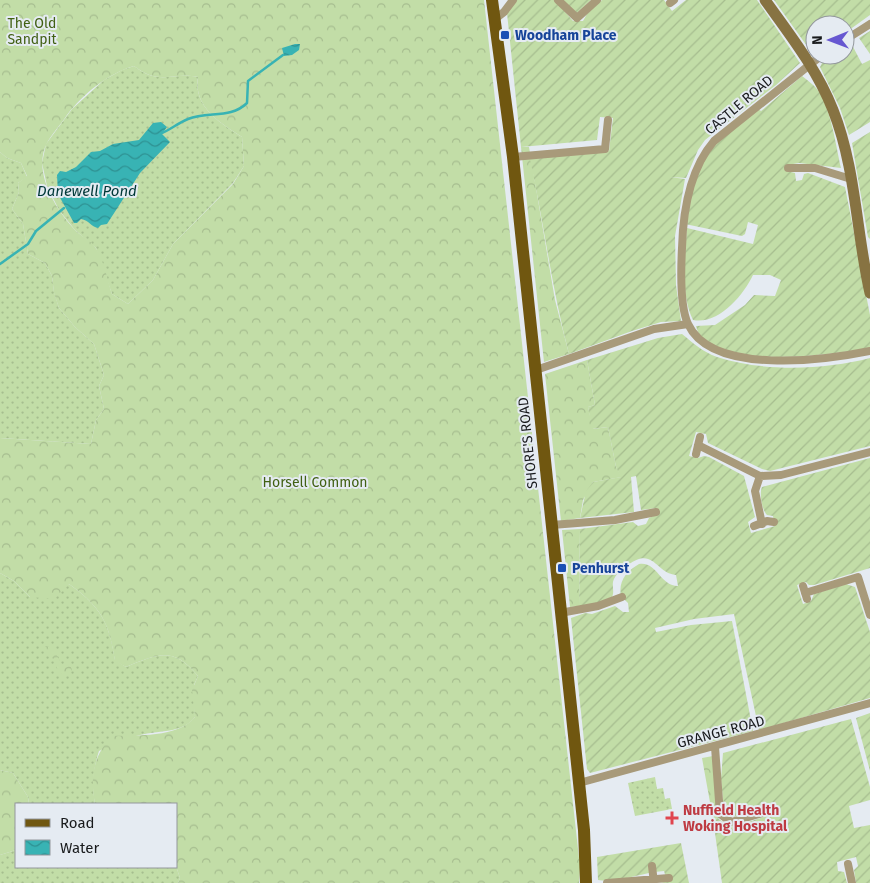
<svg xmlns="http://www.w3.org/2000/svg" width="870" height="883" font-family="'Fira Sans',sans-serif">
<defs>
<pattern id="grass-dots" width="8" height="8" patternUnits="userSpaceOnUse" patternTransform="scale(1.25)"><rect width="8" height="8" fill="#c2dda7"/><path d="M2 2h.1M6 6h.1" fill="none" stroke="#a6bd8f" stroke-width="1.8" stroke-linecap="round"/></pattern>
<pattern id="forest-crowns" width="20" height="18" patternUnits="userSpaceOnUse" patternTransform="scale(1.25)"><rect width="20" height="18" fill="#c2dda7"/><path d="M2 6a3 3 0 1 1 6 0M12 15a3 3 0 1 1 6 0" fill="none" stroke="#a6bd8f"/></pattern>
<pattern id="garden-furrows" width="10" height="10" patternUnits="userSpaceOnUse" patternTransform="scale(1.25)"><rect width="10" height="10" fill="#c2dda7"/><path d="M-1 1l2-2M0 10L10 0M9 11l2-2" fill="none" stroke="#a6bd8f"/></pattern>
<pattern id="water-waves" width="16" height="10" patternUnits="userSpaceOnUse" patternTransform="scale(1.25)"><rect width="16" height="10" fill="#38b3b4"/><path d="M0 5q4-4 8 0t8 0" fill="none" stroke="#2e9192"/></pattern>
</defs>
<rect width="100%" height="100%" fill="#e5ebf2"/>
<path fill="url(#grass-dots)" d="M134 66C159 86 171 72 198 77 193 107 220 123 242 137L244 166 233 183 173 244 153 280 128 304 112 294 96 248 75 230 59 210 47 186 42 163 46 144 72 109 104 80 122 70Z
M0 152 7 158 21 163 27 177 18 183 19 192 12 209 23 224 28 254 45 263 52 276 54 292 59 308 75 327 94 344 104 375 99 386 104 409 96 420 91 444 0 438Z
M0 573 14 581 30 597 69 584C101 607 109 622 115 660L126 667C158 654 173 646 198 676L194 685 195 717C182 734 159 730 140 735 126 738 112 745 99 751 93 769 92 785 95 804H29L28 797 13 773 0 770Z
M655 777 657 789 663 788 665 799 670 798 672 809 635 816 628 783Z
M16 850V867L176 866 180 878 178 883H0V855Z"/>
<path fill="url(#forest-crowns)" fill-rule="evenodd" d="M0 0H484L580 867 579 883H178L180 878 176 866V804H95C90 776 93 758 111 736 136 735 178 738 195 717L192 690 198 676C173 646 158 654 126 667L115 661C109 622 101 607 69 584L54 599 30 597 14 581 0 573V438L91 444 96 420 104 409 99 386 104 375 94 344 75 327 59 308 54 293 52 276 45 263 28 254 23 224 12 209 19 192 18 183 27 176 21 163 7 158 0 152ZM134 66C159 86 171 72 198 77 193 107 220 123 242 137L244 166 233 184 173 244 153 280 128 304 112 294C108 282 103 257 95 247 90 240 81 236 75 230 56 210 32 172 47 143 52 134 61 124 67 115 83 94 109 73 134 66Z
M521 147H529L555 300 569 354 544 362Z
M587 360 595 405 588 407 593 429 608 427 616 467 622 477 593 482 583 500 580 518 561 521 545 374Z
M580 529 579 606 570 607 562 530Z
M45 646 53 648 62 665 69 662 72 670 69 674 63 675 58 671 54 659 48 656 44 650Z
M713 756 718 818 713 819 702 758Z
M0 770 13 773 28 797 29 804H16V850L0 855Z"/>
<path fill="url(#garden-furrows)" d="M517 0H555L573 21H583L587 14 602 0H664L672 11 686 0H757L800 63 776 85 705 140 698 150 686 178 670 177 685 179 675 236 676 285 681 321 661 322 632 331 569 354C552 290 544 224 530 159L609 151 613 118 600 117 597 140 521 147 507 13Z
M561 0H591L577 13Z
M774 0H870V15L845 33V25H815V53H812Z
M870 31V54L859 38Z
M851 43 862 64 870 60V122L849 135 840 108 820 67C824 57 835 55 845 55V47Z
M802 76C807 80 813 84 817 89 831 108 836 146 841 168L799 163 787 165V171L795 173 796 181 802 180 804 174 808 173 845 187 870 315V348C836 354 706 373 696 326L715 325 745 305 754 295 775 296 781 280 770 275H753C743 296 718 325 693 320 680 294 685 256 687 228L753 244 758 225 748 222 745 234 742 236 685 224C689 206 691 187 698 170 709 144 737 127 758 109L761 111Z
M870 132V239L868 237 852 143Z
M682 334C693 343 703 352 717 357 762 372 825 370 870 358V446L770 471 762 469 708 443 706 434 696 432 689 456 698 458 704 456 709 457 744 476 755 517 748 522 751 533 775 526 773 516 767 515C762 510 759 494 762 487L870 458V568L814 585H809L806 582 797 585 803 604 811 601 814 594 846 584 855 587 870 632V698L759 730 734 614 694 619 655 628 656 632 691 625 732 621 753 731 590 773 587 769 571 618 585 613 592 614 615 606 623 612H629L628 603 621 596C618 581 627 571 639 564 657 561 660 586 678 586L676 575C655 573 654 546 628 565 623 568 617 573 614 579 611 585 615 591 612 597L597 603 579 606 580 529 633 522 638 526 646 524 649 518 658 514 657 508 641 510 636 476 631 477 634 512 580 518 586 491 593 482 621 477 616 467 608 427 592 429 588 407 595 405 587 360 658 338Z
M870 713V771L856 718Z
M851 719 870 787V800L849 806 854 828 870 825V883H856L854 870 858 866 856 857 837 862 838 871 844 872 847 883H722L713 819 718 818C731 832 752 820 767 816L763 806 734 817 724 810 721 779 723 753Z
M681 843 689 883H661L667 881 664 871C643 872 620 883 598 880L597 857Z"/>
<path fill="url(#water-waves)" d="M295 44H300L299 50 292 55 284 56 282 48Z
M161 122 167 127 162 134 170 142 140 173 107 224 101 225 98 228C91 227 89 220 81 219L77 223H74L58 194 57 175 60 171 66 172 76 167 91 152 100 151 113 144 139 140 153 123Z"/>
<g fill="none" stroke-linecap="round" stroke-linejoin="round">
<path stroke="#38b3b4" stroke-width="2.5" d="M160 134C170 130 178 123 188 119 208 111 231 119 247 103L248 81 283 55
M0 264 28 244 36 231 64 208"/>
<path stroke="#a89a7a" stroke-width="8" d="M558 0 577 18 597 0
M670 3 674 0
M495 19 504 12 513 0
M845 40 870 24
M822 55 714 141C689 170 683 211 682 248 681 267 680 307 688 324 712 376 826 360 870 351
M513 157 605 149 608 120
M788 168H815L851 179
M536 370 654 329 688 324
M698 445 760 476
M696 454 700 437
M762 524 755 491 760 476 781 475 870 452
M552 525 615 520 656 512
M754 526 767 521 774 522
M803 586 807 599
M805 593 858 577 870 615
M560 613 598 606 622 597
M715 747 720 814 731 822 763 813
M579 783 870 703
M848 864 852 883
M652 866 654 883
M607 883 669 878"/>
<path stroke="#877342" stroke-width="11" d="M765 0C790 35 817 69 833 110 856 168 856 232 870 293"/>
<path stroke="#705710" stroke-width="12" d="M492 0 513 157 584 830 586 883"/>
</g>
<g fill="#1a4fb4" stroke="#e5ebf2" stroke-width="2">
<rect x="500" y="30" width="10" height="10" rx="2.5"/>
<rect x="557" y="563" width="10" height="10" rx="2.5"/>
</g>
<path fill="#e0444e" stroke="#e5ebf2" stroke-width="2" d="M669.5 810.5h5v5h5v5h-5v5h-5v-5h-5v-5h5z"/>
<g text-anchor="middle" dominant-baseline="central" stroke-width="4" stroke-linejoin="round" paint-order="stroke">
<g font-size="14" fill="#416013" stroke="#e5ebf2">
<text x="32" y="23">The Old<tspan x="32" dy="16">Sandpit</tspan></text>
<text x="315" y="482">Horsell Common</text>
</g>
<g font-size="14" font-weight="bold" fill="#164399" stroke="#e5ebf2" text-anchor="start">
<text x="515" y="35">Woodham Place</text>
<text x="572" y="568">Penhurst</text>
</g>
<g font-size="14" fill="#181a1c" stroke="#e5ebf2">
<text transform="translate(739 105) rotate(-40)">CASTLE ROAD</text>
<text transform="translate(528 443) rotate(-96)">SHORE'S ROAD</text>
<text transform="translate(721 732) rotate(-15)">GRANGE ROAD</text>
</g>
<g font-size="14" font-weight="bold" fill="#be3a42" stroke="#e5ebf2" text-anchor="start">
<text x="683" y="810">Nuffield Health<tspan x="683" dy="16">Woking Hospital</tspan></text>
</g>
<g font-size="15" font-style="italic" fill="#003838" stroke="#e5ebf2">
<text x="87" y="191">Danewell Pond</text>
</g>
</g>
<rect x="15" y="803" width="162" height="65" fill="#e5ebf2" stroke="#93979c"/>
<rect x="25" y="819" width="25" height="8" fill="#705710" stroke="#93979c"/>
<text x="60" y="828" font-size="15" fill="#181a1c">Road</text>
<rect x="25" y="840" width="25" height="15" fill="url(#water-waves)" stroke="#93979c"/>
<text x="60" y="853" font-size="15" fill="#181a1c">Water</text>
<g transform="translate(830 40) rotate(269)"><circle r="24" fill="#e5ebf2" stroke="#93979c"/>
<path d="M0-4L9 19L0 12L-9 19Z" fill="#6657d1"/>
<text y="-8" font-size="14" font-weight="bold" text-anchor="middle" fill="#181a1c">N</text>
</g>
</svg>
